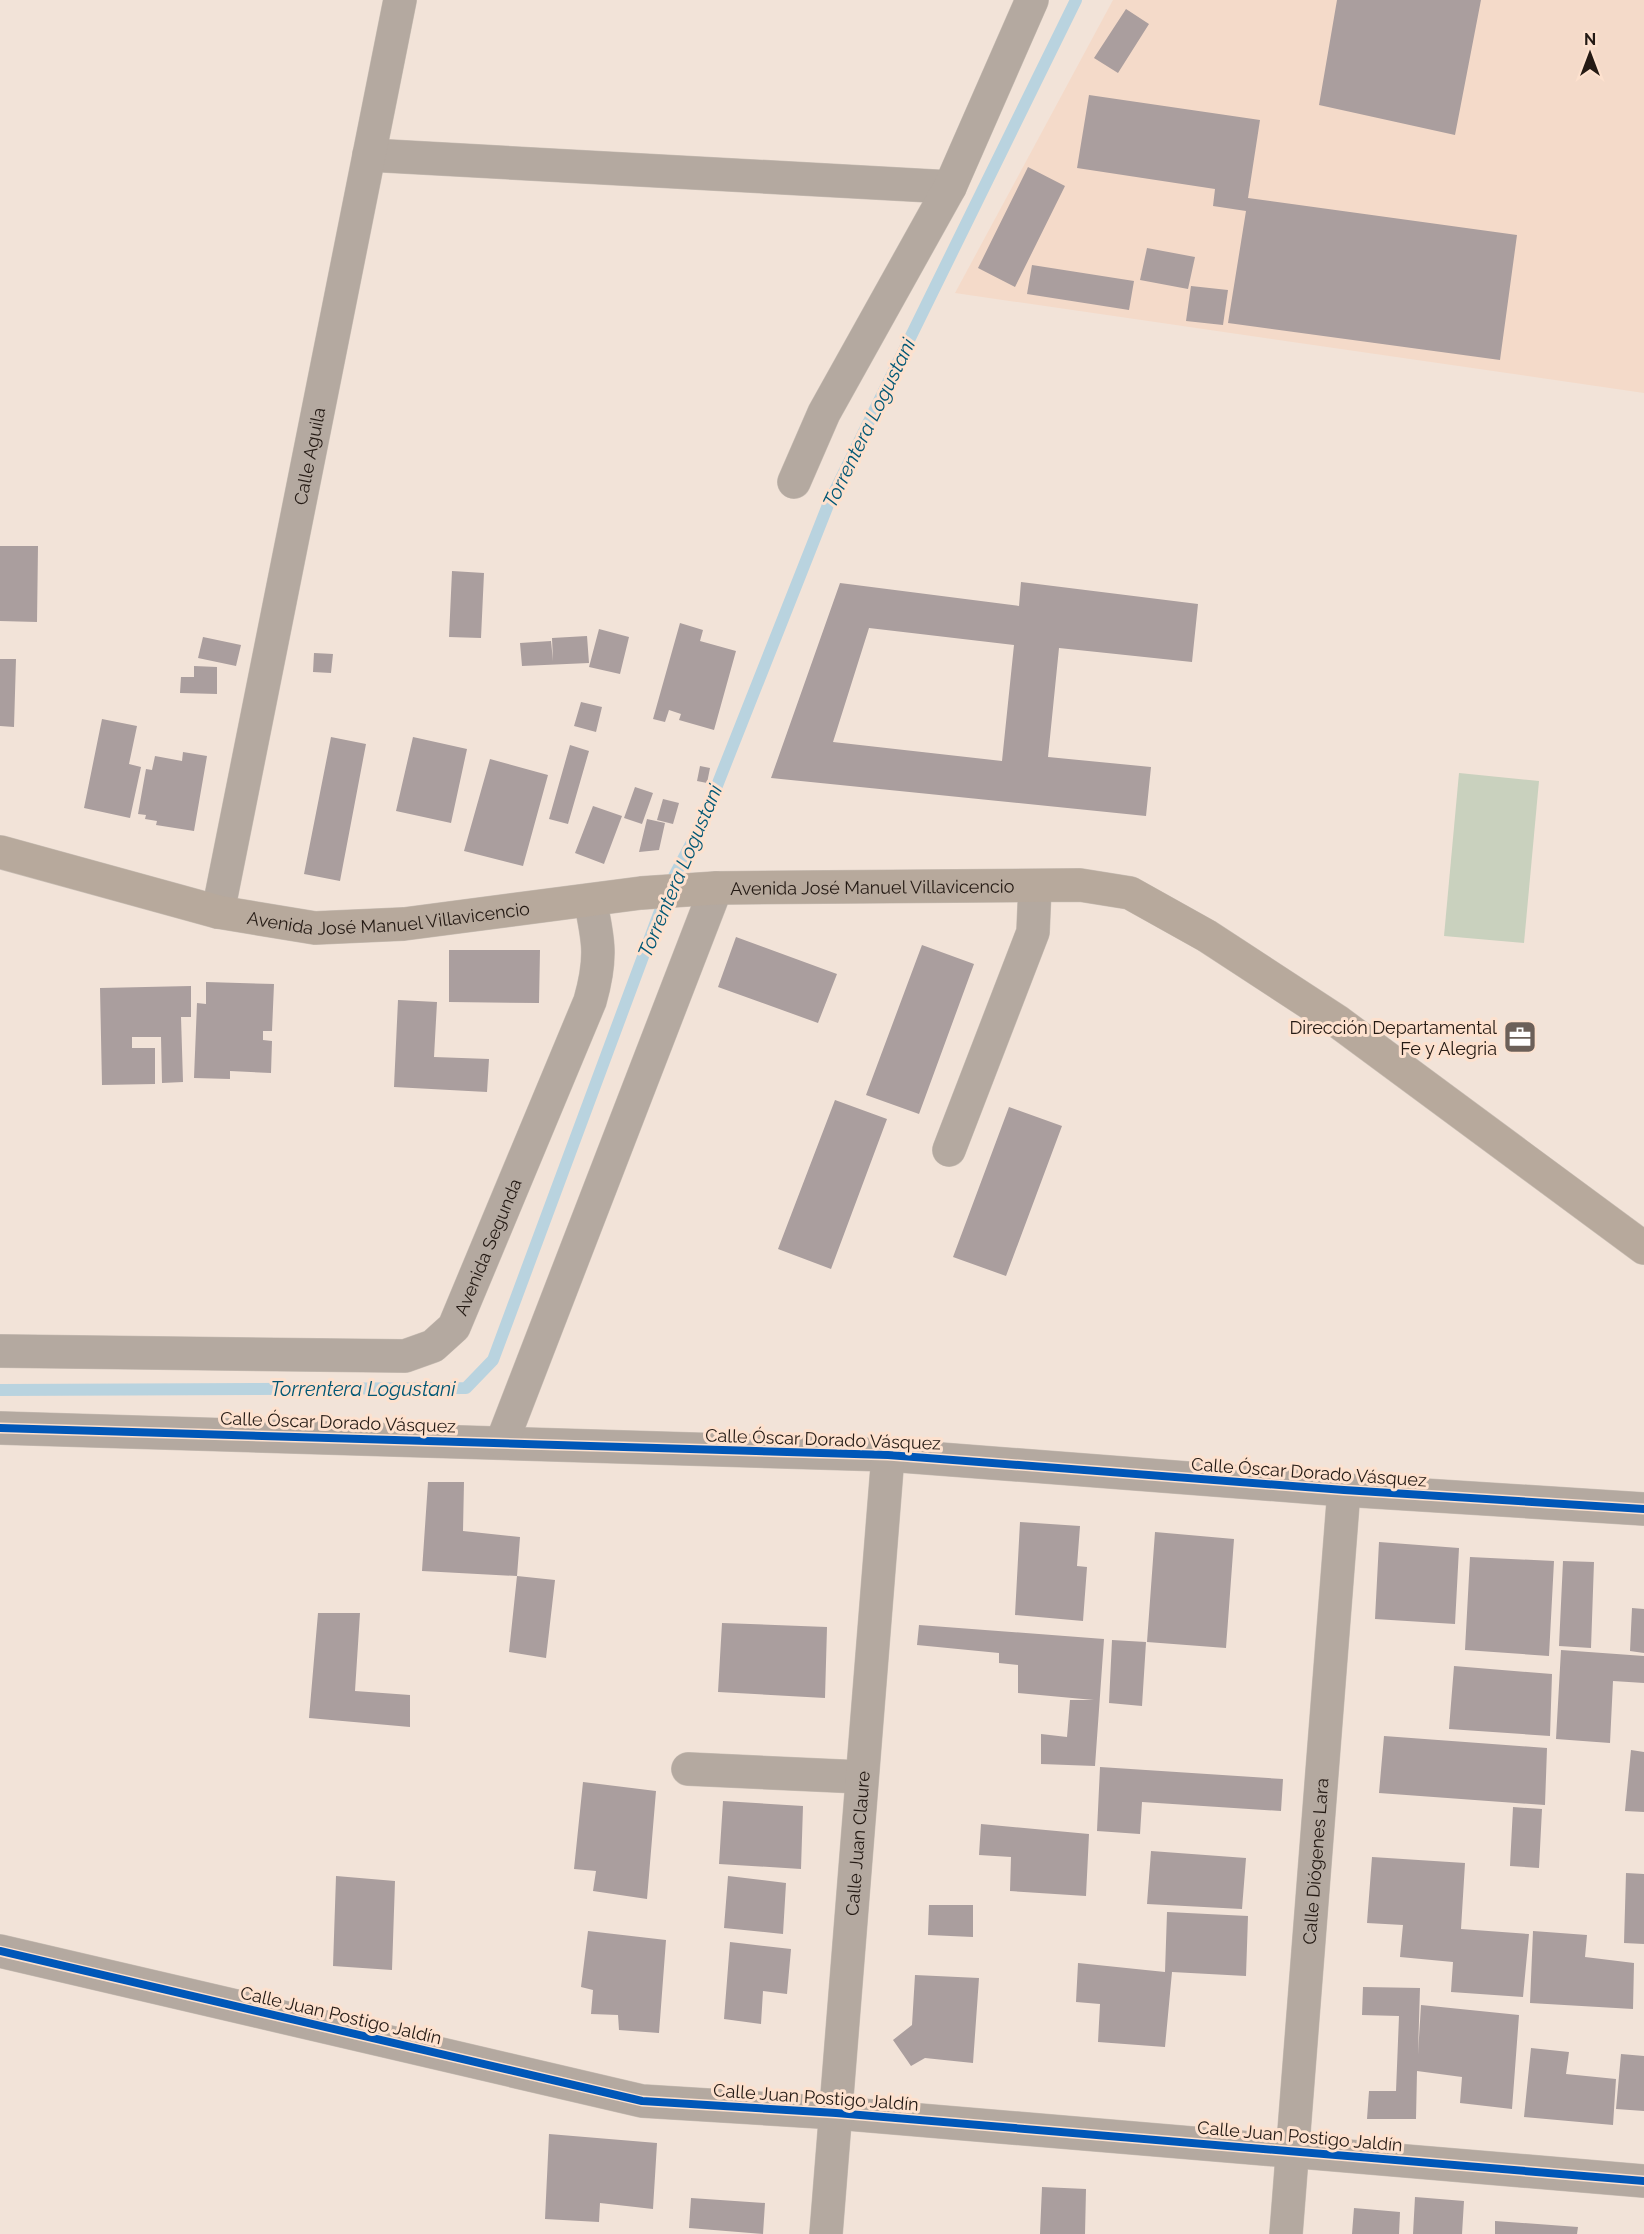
<svg xmlns="http://www.w3.org/2000/svg" width="1644" height="2234" font-family="Raleway,sans-serif">
<rect width="100%" height="100%" fill="#f2e3d8"/>
<path fill="#f4dac9" d="M1113 0H1644V393L955 293Z"/>
<path fill="#c9d1be" d="M1459 773 1539 781 1524 943 1444 936Z"/>
<g fill="none" stroke-linecap="round" stroke-linejoin="round">
<path stroke="#b9d3df" stroke-width="12" d="M0 1390 466 1388 493 1360 670 884 703 821 828 505 1076 0"/>
</g>
<path fill="#aa9e9e" fill-rule="evenodd" d="M1337 0H1481L1455 135 1319 105Z
M1126 9 1149 24 1118 73 1094 58Z
M1089 95 1260 120 1248 198 1517 235 1500 360 1228 323 1246 211 1213 206 1215 189 1077 168Z
M1028 167 1065 186 1015 287 978 268Z
M1147 248 1195 257 1188 289 1140 280Z
M1032 265 1134 281 1129 310 1027 294Z
M1191 286 1228 290 1223 325 1186 321Z
M0 546H38L37 622 0 621Z
M452 571 484 573 481 638 449 637Z
M1021 582 1198 604 1192 662 1059 648 1048 757 1151 767 1146 816 771 778 840 583 1019 606ZM869 628 1014 645 1002 761 833 742Z
M680 623 703 630 700 641 736 651 714 730 679 720 681 714 669 710 665 722 653 719Z
M599 629 629 637 620 674 589 667Z
M587 636 589 663 522 666 520 643 551 641 553 661 552 638Z
M203 637 241 645 236 666 198 658Z
M314 653 333 654 331 673 313 672Z
M0 659H16L14 727 0 726Z
M194 666 217 667V694L180 693 181 677H194Z
M581 702 602 707 596 732 574 726Z
M102 719 137 726 129 764 141 767 130 818 84 808Z
M331 737 366 744 340 881 304 874Z
M413 737 467 749 451 823 396 811Z
M570 745 589 751 568 824 549 819Z
M183 752 207 756 194 831 156 825 157 821 145 819 146 815 138 814 146 769 152 770 155 756 182 761Z
M490 759 548 775 523 866 464 851Z
M700 766 710 768 707 783 697 781Z
M635 787 653 793 642 824 624 818Z
M663 799 679 803 673 824 657 820Z
M593 806 622 816 604 864 575 853Z
M647 819 665 823 659 850 639 852Z
M736 937 837 974 818 1023 718 987Z
M922 945 974 964 919 1114 866 1095Z
M449 950H540L539 1003 449 1002Z
M206 982 274 984 272 1031H263V1040L272 1041 271 1073 230 1071V1079L194 1078 197 1003 206 1004Z
M191 986V1017H181L183 1082 162 1083 161 1037H132V1048H155V1084L102 1085 100 988Z
M398 1000 437 1002 434 1057 489 1059 487 1092 394 1087Z
M835 1100 887 1119 831 1269 778 1249Z
M1009 1107 1062 1126 1006 1276 953 1257Z
M428 1482H464L463 1531 520 1537 517 1576 555 1580 546 1658 509 1652 517 1576 422 1571Z
M1020 1522 1080 1526 1077 1566 1087 1567 1083 1621 1015 1615Z
M1155 1532 1234 1539 1226 1648 1147 1642Z
M1379 1542 1459 1548 1455 1624 1375 1619Z
M1470 1557 1554 1561 1549 1656 1465 1650Z
M1563 1561 1594 1562 1591 1648 1559 1646Z
M1632 1608 1644 1609V1653L1630 1651Z
M318 1613H360L355 1691 410 1695V1727L309 1718Z
M722 1623 827 1627 825 1698 718 1692Z
M919 1625 1104 1639 1095 1766 1041 1764V1734L1067 1737 1070 1700H1094L1018 1693V1665L999 1663V1653L917 1645Z
M1112 1640 1146 1642 1142 1706 1109 1703Z
M1561 1650 1644 1656V1683L1613 1681 1610 1743 1556 1739Z
M1454 1666 1552 1674 1550 1736 1449 1729Z
M1384 1736 1547 1748 1545 1805 1379 1793Z
M1631 1750 1644 1752V1812L1625 1811Z
M1100 1767 1283 1779 1281 1811 1142 1802 1140 1834 1097 1831Z
M583 1782 656 1791 647 1899 593 1891 596 1871 574 1869Z
M723 1801 803 1806 801 1869 719 1864Z
M1513 1807 1542 1809 1539 1868 1510 1866Z
M981 1824 1089 1834 1086 1896 1010 1891 1011 1857 979 1855Z
M1151 1851 1246 1858 1242 1909 1147 1904Z
M1372 1857 1465 1863 1461 1929 1529 1934 1523 1997 1451 1992 1453 1962 1400 1957 1403 1925 1367 1923Z
M1626 1873 1644 1874V1944L1624 1943Z
M336 1876 395 1881 392 1970 333 1966Z
M728 1876 786 1883 783 1934 724 1928Z
M929 1905H973V1937L928 1935Z
M1167 1912 1248 1916 1246 1976 1172 1972 1165 2047 1098 2042 1100 2004 1076 2002 1078 1963 1165 1972Z
M588 1931 666 1940 659 2033 619 2030 618 2015 591 2014 593 1990 581 1987Z
M1533 1931 1587 1935 1585 1957 1634 1963 1633 2009 1530 2003Z
M730 1942 791 1949 787 1994 763 1991 761 2024 724 2019Z
M915 1975 979 1978 973 2063 925 2058 911 2066 893 2040 912 2025Z
M1363 1987 1420 1988 1418 2054 1421 2005 1519 2015 1512 2109 1460 2103 1462 2077 1417 2071 1416 2119H1367L1369 2091H1396L1399 2016 1362 2015Z
M1531 2048 1569 2052 1566 2074 1616 2079 1613 2125 1524 2117Z
M1621 2054 1644 2056V2111L1616 2109Z
M549 2134 657 2143 653 2209 600 2203 599 2222 545 2219Z
M1042 2187 1086 2189 1085 2234H1040Z
M1415 2197 1464 2201 1462 2234H1413Z
M691 2198 765 2203 763 2234 689 2228Z
M1354 2208 1400 2212 1399 2234H1352Z
M1495 2221 1578 2227 1577 2234H1495Z"/>
<g fill="none" stroke-linecap="round" stroke-linejoin="round">
<g stroke="#cbc0b7" stroke-width="34">
<g id="minor">
<path d="M369 155 950 187"/>
<path d="M794 482 824 413 950 187 1032 0"/>
<path id="s1" d="M218 912 400 0"/>
<path d="M949 1150 1033 932 1035 886"/>
<path id="s2" d="M0 1351 405 1356 433 1346 454 1327 590 1001C602 959 599 941 590 900"/>
<path d="M0 1428 888 1455 1344 1490 1644 1509"/>
<path d="M502 1442 716 888"/>
<path d="M688 1769 861 1777"/>
<path d="M0 1951 642 2101 836 2113 1644 2181"/>
<path id="s3" d="M826 2234 888 1455"/>
<path id="s4" d="M1286 2234 1344 1490"/>
</g>
</g>
<g stroke="#cbc0b7" stroke-width="34">
<g id="major">
<path id="s5" d="M0 852 218 912 315 928 404 924 641 893 716 888 1080 885 1130 893 1207 936 1337 1021 1644 1248"/>
</g>
</g>
<use href="#minor" stroke="#b4a9a0" stroke-width="33"/>
<use href="#major" stroke="#b7a99c" stroke-width="33"/>
<g stroke="#fde1ce" stroke-width="11">
<path id="cycleway" d="M0 1428 888 1455 1344 1490 1644 1509
M0 1951 642 2101 836 2113 1644 2181"/>
</g>
<use href="#cycleway" stroke="#0057b8" stroke-width="8"/>
</g>
<defs>
<g id="office-square" transform="scale(1.725)"><rect x="-9" y="-9" width="18" height="18" rx="4" fill="#6c6059" stroke="#fde1ce"/><path d="M-6-3h4V-5.5h4V-3h4V5H-6ZM-1-4.5V-3h2v-1.5ZM-6 0V1H6V0Z" fill="#fff"/></g>
</defs>
<g fill-rule="evenodd">
<use href="#office-square" x="1520" y="1037"/>
</g>
<g text-anchor="middle" dominant-baseline="central" stroke-width="6" stroke-linejoin="round" paint-order="stroke">
<g font-size="18" fill="#241a14" stroke="#fde1ce">
<text stroke="none"><textPath href="#s1" startOffset="465">Calle Aguila</textPath></text>
<text stroke="none"><textPath href="#s5" startOffset="884">Avenida José Manuel Villavicencio</textPath></text>
<text stroke="none"><textPath href="#s5" startOffset="398">Avenida José Manuel Villavicencio</textPath></text>
<text stroke="none"><textPath href="#s2" startOffset="550">Avenida Segunda</textPath></text>
<text transform="translate(338 1422) rotate(2)">Calle Óscar Dorado Vásquez</text>
<text transform="translate(823 1439) rotate(2)">Calle Óscar Dorado Vásquez</text>
<text transform="translate(1309 1472) rotate(4)">Calle Óscar Dorado Vásquez</text>
<text stroke="none"><textPath href="#s3" startOffset="392">Calle Juan Claure</textPath></text>
<text stroke="none"><textPath href="#s4" startOffset="374">Calle Diógenes Lara</textPath></text>
<text transform="translate(341 2015) rotate(13)">Calle Juan Postigo Jaldín</text>
<text transform="translate(816 2097) rotate(4)">Calle Juan Postigo Jaldín</text>
<text transform="translate(1300 2136) rotate(5)">Calle Juan Postigo Jaldín</text>
</g>
<g font-size="18" fill="#241a14" stroke="#fde1ce" text-anchor="end">
<text x="1497" y="1027">Dirección Departamental<tspan x="1497" dy="21">Fe y Alegria</tspan></text>
</g>
<g font-size="20" font-style="italic" fill="#015775" stroke="#fde1ce">
<text transform="translate(869 423) rotate(-64)">Torrentera Logustani</text>
<text transform="translate(680 871) rotate(-67)">Torrentera Logustani</text>
<text x="363" y="1389">Torrentera Logustani</text>
</g>
</g>
<g transform="translate(1590 54)" stroke="#fde1ce" stroke-width="4.5" paint-order="stroke">
<path d="M0-4.5L10 22L0 15L-10 22Z" fill="#241a14"/>
<text y="-9" font-size="16" font-weight="bold" text-anchor="middle" fill="#241a14">N</text>
</g>
</svg>
